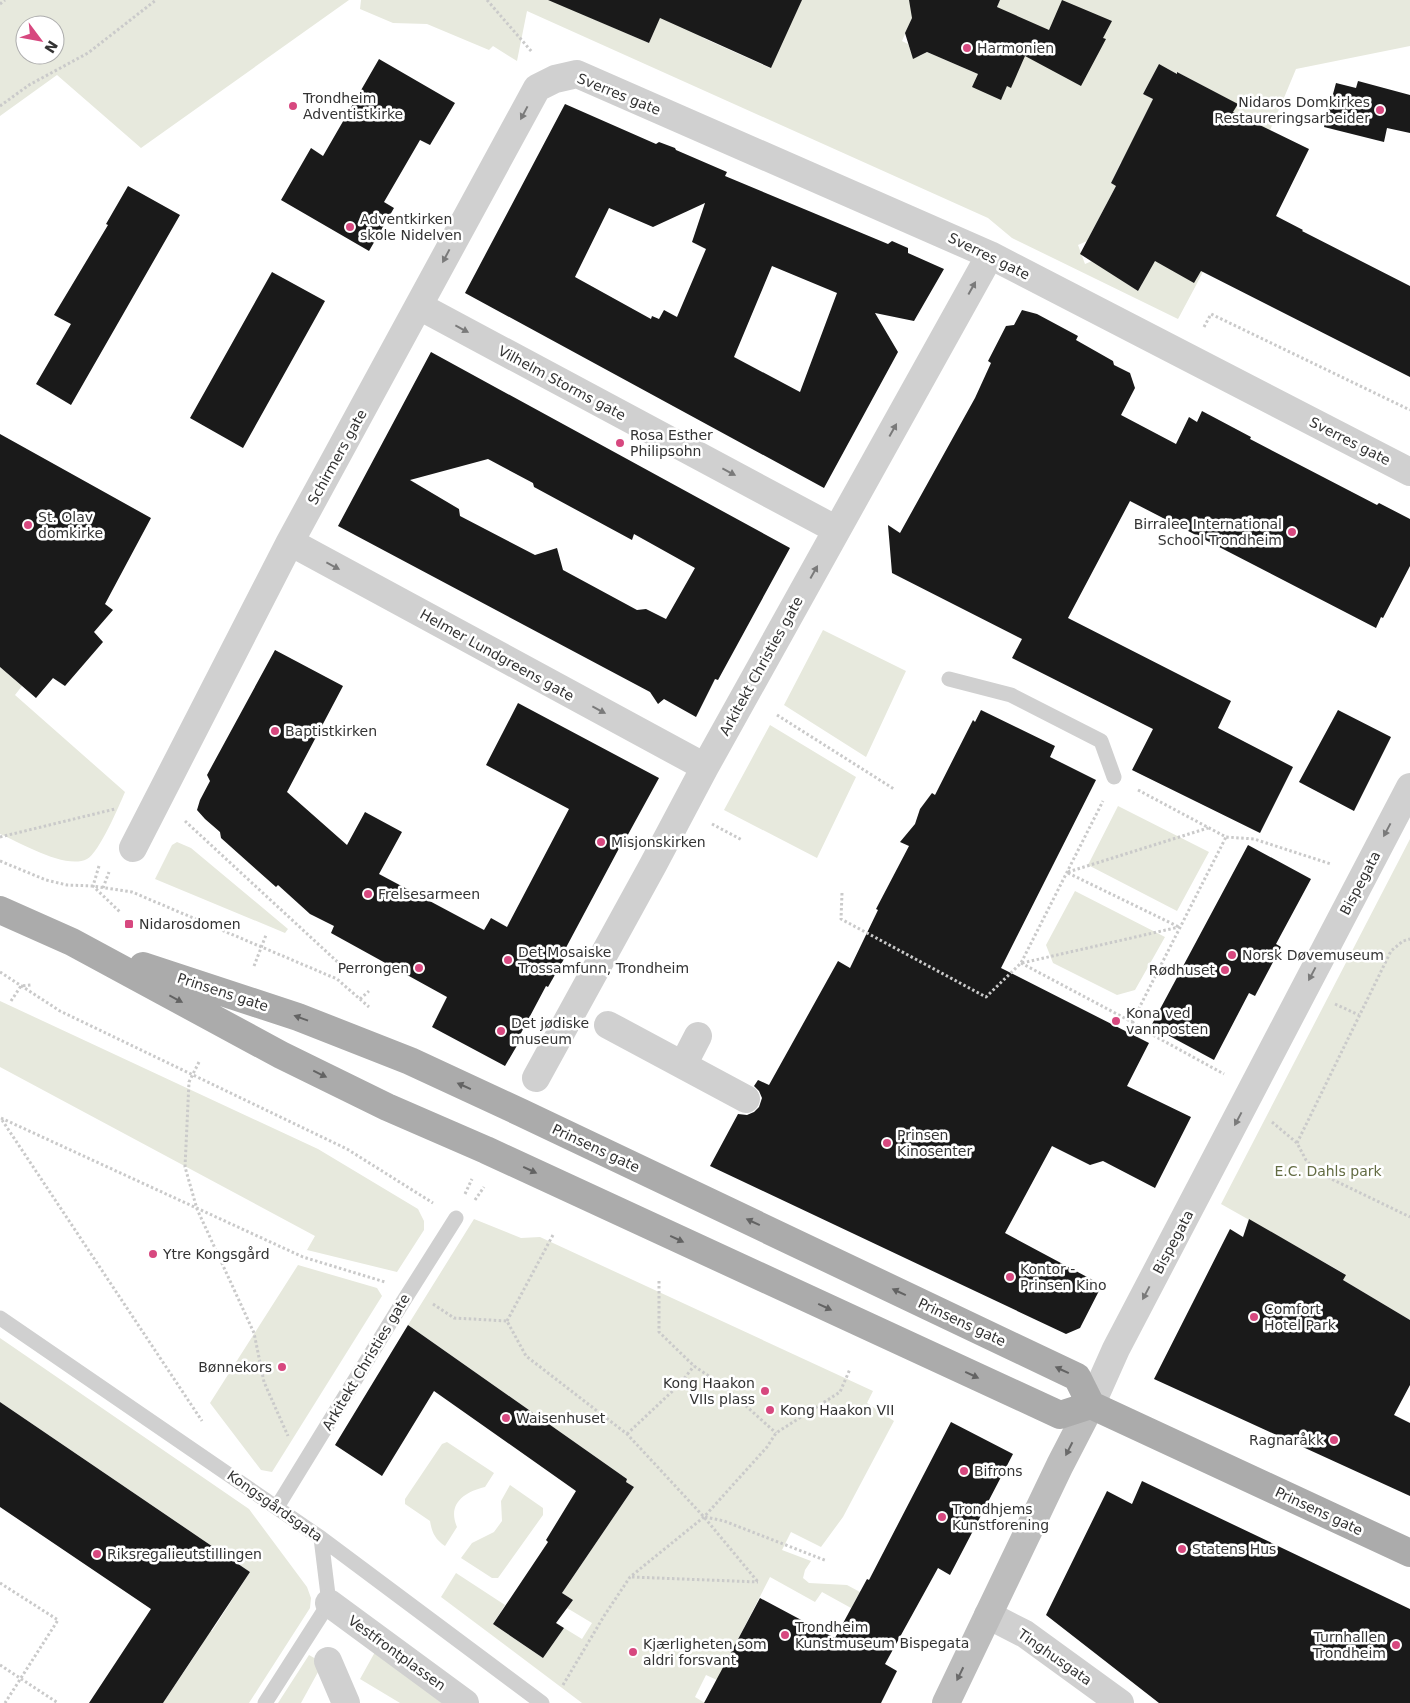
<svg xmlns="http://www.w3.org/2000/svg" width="1410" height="1703" font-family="'DejaVu Sans',sans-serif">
<rect width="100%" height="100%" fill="#fff"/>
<path fill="#e7e9dd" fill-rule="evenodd" d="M0 0H349L141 148 57 75 0 116ZM25 25H55V55H25Z
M361 0H590L584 15 649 43 664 8 720 0 703 38 770 68 801 2 797 0H920L902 41 908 44 911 52 920 56 927 52 978 74 1001 99 1007 86 997 7 1000 0H1410V46L1296 69C1261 154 1222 238 1178 319L1012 238 988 218 527 11 517 61 493 46 489 50 427 24 393 23 360 9ZM1159 65 1177 74V72L1237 104 1207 162 1142 121 1153 99 1143 94ZM1121 162 1200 176 1138 291 1092 261 1085 264 1078 245 1087 241 1116 186 1111 183Z
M823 630 906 671 866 757 784 705Z
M0 667 22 686 15 695 125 792C119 806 99 853 87 859 66 870 21 843 0 834Z
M770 725 856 777 817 858 724 810Z
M1118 806 1209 852 1177 911 1088 865Z
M1410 839V1320L1343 1280 1345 1274 1221 1204Z
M177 842 191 848 288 929 285 933 155 879 172 845Z
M1075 891 1165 937 1135 990 1117 995 1053 963 1046 945Z
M0 1001 318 1149 418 1209 424 1221V1230L397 1272 307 1250 315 1236 0 1067Z
M474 1219 521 1238 540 1237 873 1391 867 1403 894 1421 843 1517 821 1547 791 1532 782 1550 811 1561 805 1570 803 1578 809 1583 847 1585 860 1592 851 1608 822 1592 815 1602 770 1577 717 1680 706 1675 695 1697 705 1703H582L441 1597 456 1573 505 1605 493 1624 543 1658 564 1628 582 1639 592 1623 567 1608 573 1600 562 1593 634 1487 626 1482 627 1479 408 1325Z
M298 1265 377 1288 382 1296 272 1472 261 1470 210 1403Z
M0 1338 249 1509 307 1587 311 1598 310 1608 249 1703H163L200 1648 209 1630 212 1631 250 1572 0 1402Z
M447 1442 494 1473 485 1487C464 1492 447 1504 457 1527L445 1546C435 1539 432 1533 430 1521L405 1504V1499L442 1444Z
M510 1485 543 1508V1515L498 1578H492L461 1558 472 1543 494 1532 502 1521 501 1501Z
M375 1652 442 1703H400L360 1679Z
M309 1655 323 1663 301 1703H278Z"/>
<path fill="#1a1a1a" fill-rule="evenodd" d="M548 0H802L771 68 660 18 649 43Z
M909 0H1000L997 7 1049 30 1062 0 1112 21 1103 38 1106 39 1081 86 1025 56 1011 88 1007 86 1001 100 972 87 978 74 927 52 913 59 905 33 912 18Z
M379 59 455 103 430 145 420 140 384 202 394 208 369 251 281 200 311 148 323 156Z
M1159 64 1177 74V72L1238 104 1233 112 1309 149 1276 216 1303 230 1302 231 1410 286V377L1201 271 1194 283 1155 261 1138 291 1080 254 1116 186 1111 183 1153 99 1143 94Z
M1358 81 1410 95V133L1387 128 1384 142 1324 127 1336 83 1356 88Z
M565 104 656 144 659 142 675 148 676 150 727 172 725 176 888 244 892 241 908 248V253L944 269 914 321 875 313 898 352 824 488 465 293ZM705 203 692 242 706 249 677 317 664 310 659 319 652 316 651 319 575 277 609 208 653 227ZM772 266 837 293 800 392 734 357Z
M128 186 180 215 71 405 36 384 71 324 54 315 108 225 106 224Z
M272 272 325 301 243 448 190 418Z
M1022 310 1037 314 1078 336 1076 340 1113 361 1114 365 1130 373 1135 388 1121 415 1176 444 1189 417 1197 422 1202 411 1251 437 1250 439 1377 505 1379 503 1410 519V566L1383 618 1381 617 1376 628 1130 501 1068 618 1231 701 1218 728 1293 767 1260 833 1132 770 1153 729 1012 658 1022 639 892 573 888 525 900 533 975 398 991 363 988 361 1006 326 1014 325Z
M431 352 790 548 718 680 715 679 696 717 664 699 658 704 650 692 338 526ZM488 459 533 483 534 487 632 540 634 534 695 568 666 619 646 609 637 610 563 570 557 548 535 555 460 516 459 509 410 480Z
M0 434 151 518 105 604 113 610 94 632 103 642 65 686 53 678 36 698 0 667Z
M275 650 343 686 287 792 347 845 365 812 402 832 379 874 484 930 491 918 507 927 569 809 486 765 518 703 659 778 625 840 624 839 561 957 564 959 548 987 546 986 520 1035 522 1037 505 1066 432 1027 447 997 331 933 334 926 310 914 278 885 276 887 221 838 220 832 205 819 197 810 200 800 210 781 207 775Z
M981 710 1055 746 1050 757 1096 780 1001 968 1149 1043 1127 1086 1191 1117 1155 1188 1103 1161 1090 1165 1052 1146 1005 1233 1102 1285 1080 1328 1066 1334 710 1166 738 1114 747 1115 754 1112 759 1107 762 1098 759 1091 754 1086 758 1080 769 1085 838 961 850 968 878 910 876 909 909 846 900 842 915 824 920 809 932 793 935 795 973 720 975 722Z
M1338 710 1391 737 1354 811 1299 782Z
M1248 845 1311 879 1276 944 1281 947 1255 996 1249 993 1214 1060 1151 1026Z
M1249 1219 1346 1275 1343 1280 1410 1320V1385L1394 1415 1410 1423V1496L1154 1379 1230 1229 1243 1237Z
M408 1325 627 1479 626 1482 634 1487 562 1593 573 1600 556 1623 564 1628 543 1658 493 1624 548 1542 546 1540 576 1491 434 1391 382 1476 335 1445Z
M0 1402 250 1572 163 1703H89L151 1609 0 1507Z
M951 1422 1013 1454 950 1575 938 1568 885 1664 897 1671 881 1703H704L760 1598 835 1638 867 1579 869 1580Z
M1142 1481 1410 1609V1703H1159L1046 1615 1107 1491 1132 1504Z"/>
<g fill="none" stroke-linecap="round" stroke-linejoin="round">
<path stroke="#cacaca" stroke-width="3" stroke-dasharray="2.5 2.5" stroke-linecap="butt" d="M487 0 532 52
M0 4 5 0
M0 106 29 85 88 53 156 0
M1204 327 1211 314 1410 410
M777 715 894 789
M1138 790 1226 837 1254 839 1331 864
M185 821 343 967
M712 824 742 840
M0 837 115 809
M0 861 46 880 67 885 93 886 132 892 337 979 369 1007
M99 866 93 886 121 913
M1068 872 1208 828
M1068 873 1179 927
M103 888 109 872
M842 893 841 919 986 997 1021 963 1103 801
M1021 963 1132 1022 1226 837
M1022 963 1179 927
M254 966 266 935
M0 972 60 1011 347 1149 433 1203
M360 999 369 991
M11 1001 21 986 31 985
M1335 1004 1359 1015
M1132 1022 1151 1034 1224 1074
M199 1062 189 1082 185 1167 197 1209 254 1333 264 1382 288 1436
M1 1118 303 1257 385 1282
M2 1120 202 1421
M1272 1122 1297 1143 1306 1160 1317 1172 1410 1217
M1297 1143 1391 951 1403 941 1410 939
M465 1194 472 1179
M475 1200 484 1187
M659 1281V1332L694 1366 725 1387 776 1433
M433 1304 454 1318 507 1321 526 1356 627 1434 704 1517 758 1582
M507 1321 554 1233
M627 1434 679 1385 694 1366
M705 1517 724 1521 827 1561
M632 1577 758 1582
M0 1583 58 1620 5 1703
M0 1665 58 1703
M563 1685 604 1616 630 1577 704 1517 767 1447 776 1433 840 1392 850 1369"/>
<path stroke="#d0d0d0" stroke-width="15" d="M949 679 1011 695 1101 741 1114 777
M0 1318 321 1538 542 1703
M277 1507 401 1305 456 1218
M265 1703 329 1603 321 1538"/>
<path stroke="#d0d0d0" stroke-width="28" d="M419 306 837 530
M290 542 705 767
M133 848 290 542 537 88 555 79 577 74 990 255 1410 472
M608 1025 746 1099
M683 1065 698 1036
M536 1078 653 865 705 767 990 255
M1091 1405 1116 1349 1410 787
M329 1603 465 1703
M988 1615 1025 1634 1120 1703
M328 1661 346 1703"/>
<path stroke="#bdbdbd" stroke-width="28" d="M946 1703 1060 1465 1091 1405"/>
<path stroke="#ababab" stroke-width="28" d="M0 910 72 942 281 1055 387 1107 486 1150 1060 1415 1091 1405 1410 1553
M143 966 298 1017 410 1061 522 1113 1077 1377 1091 1405"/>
</g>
<defs><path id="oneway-solid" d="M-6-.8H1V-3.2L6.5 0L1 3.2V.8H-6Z" transform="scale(1.25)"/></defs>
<g fill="#7a7a7a">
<use href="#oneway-solid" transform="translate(524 113) rotate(118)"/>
<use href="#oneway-solid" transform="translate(446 256) rotate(118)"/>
<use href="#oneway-solid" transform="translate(972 288) rotate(-61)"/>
<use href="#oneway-solid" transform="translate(462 329) rotate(28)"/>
<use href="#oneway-solid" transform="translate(893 430) rotate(-61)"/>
<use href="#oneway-solid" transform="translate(729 472) rotate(28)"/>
<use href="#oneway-solid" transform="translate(333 566) rotate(28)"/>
<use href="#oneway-solid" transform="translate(814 572) rotate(-61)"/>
<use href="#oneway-solid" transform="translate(599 710) rotate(28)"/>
<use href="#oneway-solid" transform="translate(1387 830) rotate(118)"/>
<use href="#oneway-solid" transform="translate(1312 974) rotate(118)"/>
<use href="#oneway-solid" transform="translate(1238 1119) rotate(118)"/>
<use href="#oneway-solid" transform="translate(1146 1293) rotate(118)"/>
</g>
<g fill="#636363">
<use href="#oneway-solid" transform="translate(176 999) rotate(28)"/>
<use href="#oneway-solid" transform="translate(301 1018) rotate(-160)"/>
<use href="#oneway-solid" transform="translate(320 1074) rotate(26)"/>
<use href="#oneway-solid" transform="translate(464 1086) rotate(-156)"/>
<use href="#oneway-solid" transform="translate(530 1170) rotate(25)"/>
<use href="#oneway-solid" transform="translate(753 1222) rotate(-155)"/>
<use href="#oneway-solid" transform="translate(677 1239) rotate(25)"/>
<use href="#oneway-solid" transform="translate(899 1292) rotate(-155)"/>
<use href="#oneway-solid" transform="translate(825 1307) rotate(25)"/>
<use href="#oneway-solid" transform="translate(1062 1370) rotate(-155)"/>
<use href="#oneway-solid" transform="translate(972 1375) rotate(25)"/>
</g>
<g fill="#6a6a6a">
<use href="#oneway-solid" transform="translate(1069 1449) rotate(117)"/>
<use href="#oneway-solid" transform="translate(960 1674) rotate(116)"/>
</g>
<g fill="#d7487f" stroke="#fff" stroke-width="2">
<circle cx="967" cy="48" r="5"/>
<circle cx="293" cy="106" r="5"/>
<circle cx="1380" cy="110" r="5"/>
<circle cx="350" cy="227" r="5"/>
<circle cx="620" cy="443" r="5"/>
<circle cx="28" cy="525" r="5"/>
<circle cx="1292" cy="532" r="5"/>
<circle cx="275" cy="731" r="5"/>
<circle cx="601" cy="842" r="5"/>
<circle cx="368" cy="894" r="5"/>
<rect x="124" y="919" width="10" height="10" rx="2.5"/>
<circle cx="1232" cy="955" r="5"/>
<circle cx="508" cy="960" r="5"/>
<circle cx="419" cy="968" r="5"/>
<circle cx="1225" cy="970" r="5"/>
<circle cx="1116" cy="1021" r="5"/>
<circle cx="501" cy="1031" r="5"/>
<circle cx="887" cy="1143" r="5"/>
<circle cx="153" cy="1254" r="5"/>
<circle cx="1010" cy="1277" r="5"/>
<circle cx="1254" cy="1317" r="5"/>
<circle cx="282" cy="1367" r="5"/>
<circle cx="765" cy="1391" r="5"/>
<circle cx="770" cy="1410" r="5"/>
<circle cx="506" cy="1418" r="5"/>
<circle cx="1334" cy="1440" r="5"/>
<circle cx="964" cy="1471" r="5"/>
<circle cx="942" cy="1517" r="5"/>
<circle cx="1182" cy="1549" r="5"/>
<circle cx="97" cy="1554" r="5"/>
<circle cx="785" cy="1635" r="5"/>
<circle cx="1396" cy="1645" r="5"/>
<circle cx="633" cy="1652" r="5"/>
</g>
<g text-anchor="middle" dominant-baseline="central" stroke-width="5" stroke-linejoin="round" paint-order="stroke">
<g font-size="14" fill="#333" stroke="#fff" text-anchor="start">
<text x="977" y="48">Harmonien</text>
<text x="303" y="98">Trondheim<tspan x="303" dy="16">Adventistkirke</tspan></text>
<text x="1370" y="102" text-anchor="end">Nidaros Domkirkes<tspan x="1370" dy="16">Restaureringsarbeider</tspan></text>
<text x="360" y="219">Adventkirken<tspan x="360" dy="16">skole Nidelven</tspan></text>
<text x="630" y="435">Rosa Esther<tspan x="630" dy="16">Philipsohn</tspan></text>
<text x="38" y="517">St. Olav<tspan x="38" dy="16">domkirke</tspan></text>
<text x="1282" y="524" text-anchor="end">Birralee International<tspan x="1282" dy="16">School Trondheim</tspan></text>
<text x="285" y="731">Baptistkirken</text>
<text x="611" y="842">Misjonskirken</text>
<text x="378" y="894">Frelsesarmeen</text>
<text x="139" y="924">Nidarosdomen</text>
<text x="518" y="952">Det Mosaiske<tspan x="518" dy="16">Trossamfunn, Trondheim</tspan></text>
<text x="1242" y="955">Norsk Døvemuseum</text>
<text x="409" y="968" text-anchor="end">Perrongen</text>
<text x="1215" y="970" text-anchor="end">Rødhuset</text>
<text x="1126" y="1013">Kona ved<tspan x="1126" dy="16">vannposten</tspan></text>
<text x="511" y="1023">Det jødiske<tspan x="511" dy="16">museum</tspan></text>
<text x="897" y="1135">Prinsen<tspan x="897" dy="16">Kinosenter</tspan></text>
<text x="163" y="1254">Ytre Kongsgård</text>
<text x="1020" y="1269">Kontor -<tspan x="1020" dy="16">Prinsen Kino</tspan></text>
<text x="1264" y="1309">Comfort<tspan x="1264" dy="16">Hotel Park</tspan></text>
<text x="272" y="1367" text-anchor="end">Bønnekors</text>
<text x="755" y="1383" text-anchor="end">Kong Haakon<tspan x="755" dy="16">VIIs plass</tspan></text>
<text x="780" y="1410">Kong Haakon VII</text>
<text x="516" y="1418">Waisenhuset</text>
<text x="1324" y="1440" text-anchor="end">Ragnaråkk</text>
<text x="974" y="1471">Bifrons</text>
<text x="952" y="1509">Trondhjems<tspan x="952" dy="16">Kunstforening</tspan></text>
<text x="1192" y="1549">Statens Hus</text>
<text x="107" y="1554">Riksregalieutstillingen</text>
<text x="795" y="1627">Trondheim<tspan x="795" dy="16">Kunstmuseum Bispegata</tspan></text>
<text x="1386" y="1637" text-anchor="end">Turnhallen<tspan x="1386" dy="16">Trondheim</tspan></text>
<text x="643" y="1644">Kjærligheten som<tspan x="643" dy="16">aldri forsvant</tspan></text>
</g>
<g font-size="14" fill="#333" stroke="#fff">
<text transform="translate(619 94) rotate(22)">Sverres gate</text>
<text transform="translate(989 256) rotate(26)">Sverres gate</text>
<text transform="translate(562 383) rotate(28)">Vilhelm Storms gate</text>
<text transform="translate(1350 441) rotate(27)">Sverres gate</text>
<text transform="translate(337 457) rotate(-61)">Schirmers gate</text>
<text transform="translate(497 655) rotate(29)">Helmer Lundgreens gate</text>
<text transform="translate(761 666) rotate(-61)">Arkitekt Christies gate</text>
<text transform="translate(1360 883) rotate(-62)">Bispegata</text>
<text transform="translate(223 992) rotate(18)">Prinsens gate</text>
<text transform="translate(596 1148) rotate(25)">Prinsens gate</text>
<text transform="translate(1173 1242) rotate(-62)">Bispegata</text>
<text transform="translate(962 1322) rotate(25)">Prinsens gate</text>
<text transform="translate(366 1362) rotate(-59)">Arkitekt Christies gate</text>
<text transform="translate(275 1506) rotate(35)">Kongsgårdsgata</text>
<text transform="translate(1319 1511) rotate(25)">Prinsens gate</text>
<text transform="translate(397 1653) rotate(36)">Vestfrontplassen</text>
<text transform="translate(1055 1657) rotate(35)">Tinghusgata</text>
</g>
<g font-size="14" fill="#636c43" stroke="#fff">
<text x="1328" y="1171">E.C. Dahls park</text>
</g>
</g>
<g transform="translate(40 40) rotate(122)"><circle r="24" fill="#ffffff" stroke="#adadad"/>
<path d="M0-4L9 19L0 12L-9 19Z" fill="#d7487f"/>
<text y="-8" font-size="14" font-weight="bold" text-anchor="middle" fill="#333333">N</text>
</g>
</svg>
